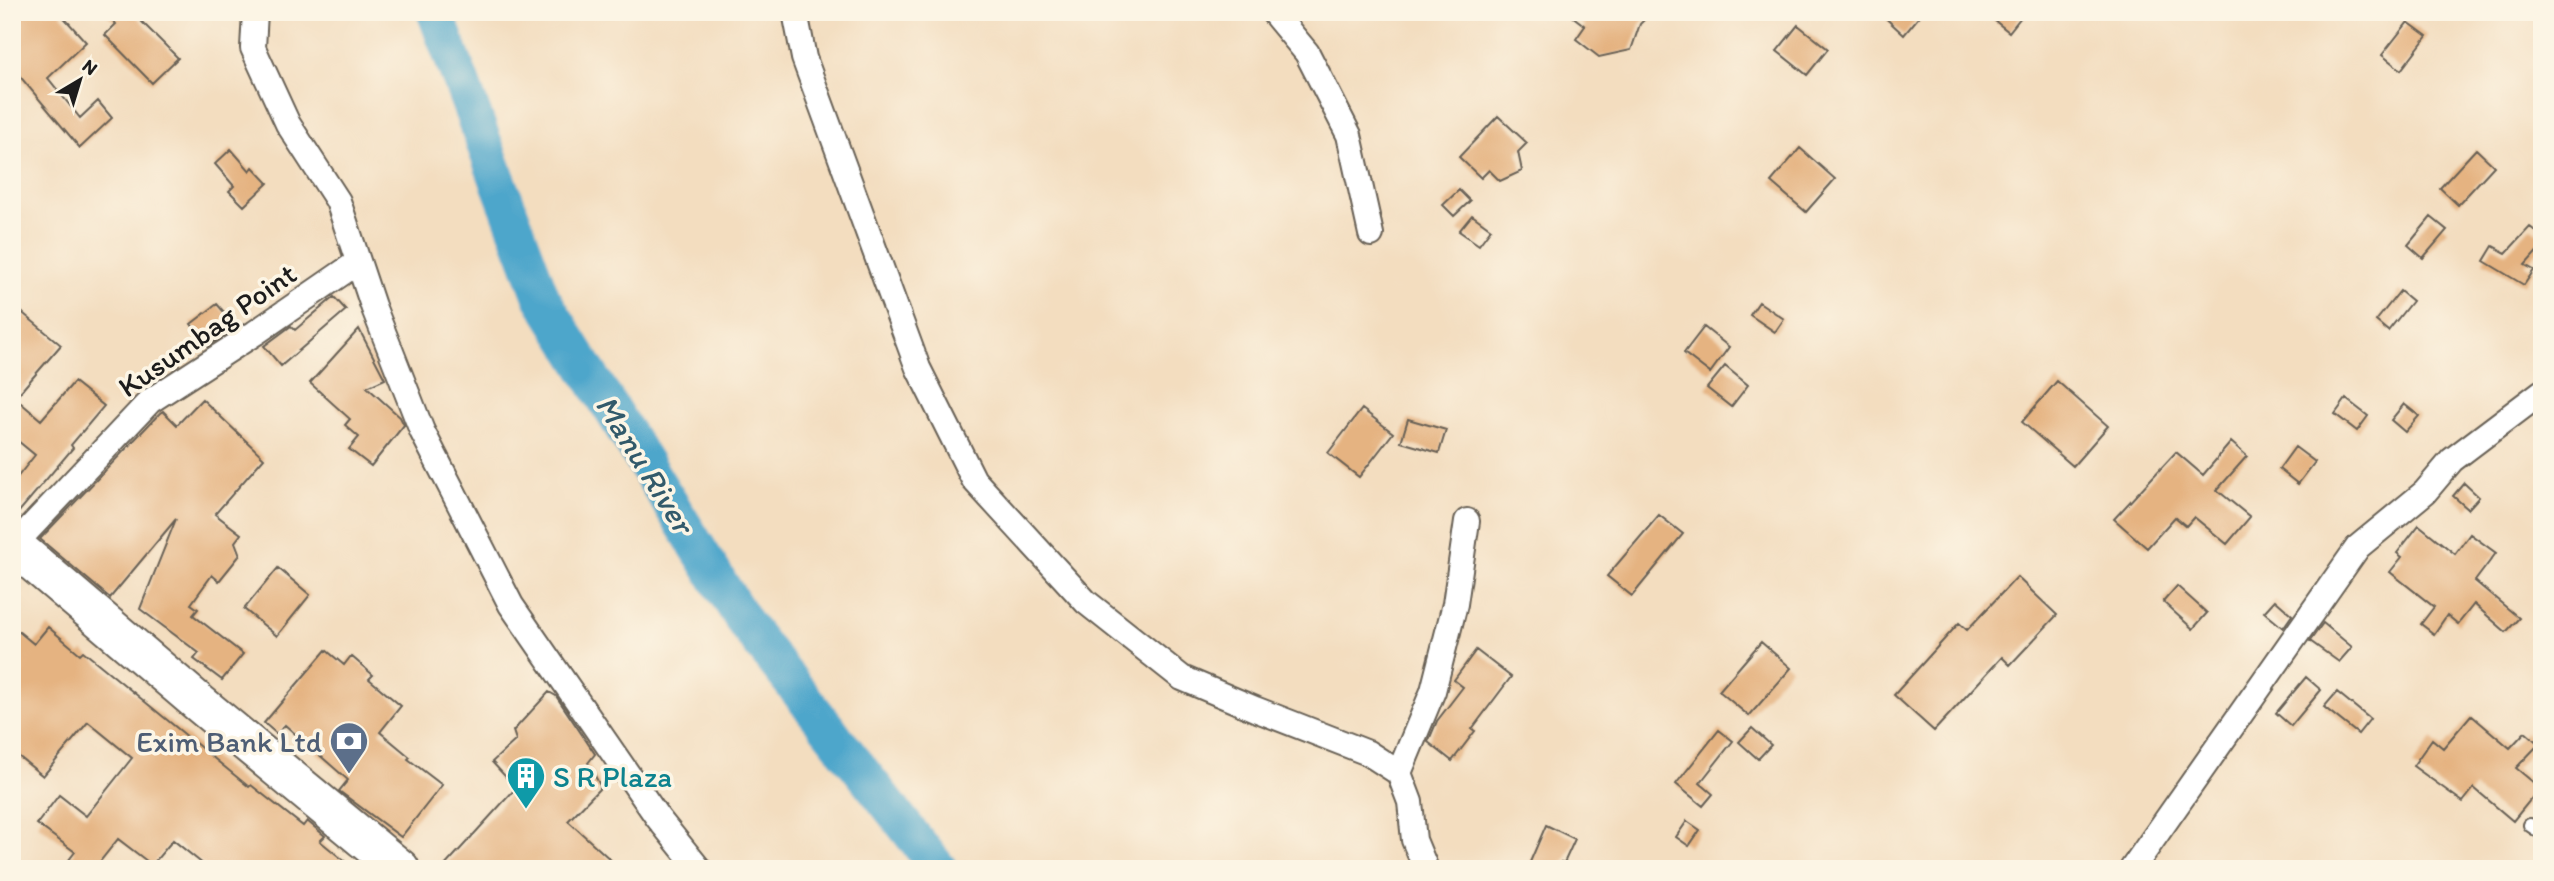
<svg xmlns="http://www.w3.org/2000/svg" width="2554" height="881" font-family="Itim,sans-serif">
<rect width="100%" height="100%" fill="#fcf5e5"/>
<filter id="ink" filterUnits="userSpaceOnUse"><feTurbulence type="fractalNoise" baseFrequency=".0143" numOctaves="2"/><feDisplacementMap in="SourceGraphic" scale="14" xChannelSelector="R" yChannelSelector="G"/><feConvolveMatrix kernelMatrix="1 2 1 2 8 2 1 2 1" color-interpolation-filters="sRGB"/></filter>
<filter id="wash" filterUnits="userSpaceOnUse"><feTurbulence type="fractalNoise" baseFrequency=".00686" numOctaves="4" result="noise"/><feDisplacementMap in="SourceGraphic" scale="28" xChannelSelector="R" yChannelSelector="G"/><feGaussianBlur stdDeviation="1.57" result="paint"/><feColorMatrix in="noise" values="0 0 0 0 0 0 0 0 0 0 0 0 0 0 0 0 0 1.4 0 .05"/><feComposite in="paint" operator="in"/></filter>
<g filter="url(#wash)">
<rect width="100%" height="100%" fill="#f3ddbf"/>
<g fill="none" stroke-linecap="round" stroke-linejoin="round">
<path stroke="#4ea6cb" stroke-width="37" d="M435 12 542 298 746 625 939 869"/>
</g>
<g id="blocks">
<path fill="#e5b381" d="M12 12H59L86 42 48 78 80 118 98 101 112 118 80 148 12 67Z
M105 12H132L178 58 152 83 105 35 116 24Z
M1567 12H1652L1640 24 1631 50 1599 57 1576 39 1585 26Z
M1879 12H1923L1904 35Z
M1984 12H2025L2009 32Z
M2408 22 2427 36 2401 70 2382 55Z
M1798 25 1828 49 1807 75 1777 51Z
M1498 116 1527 143 1518 152 1522 171 1500 181 1489 170 1481 178 1459 157Z
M1800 148 1835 179 1806 212 1771 182Z
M231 149 250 171 253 167 268 183 244 206 229 191 234 186 215 164Z
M2476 149 2494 166 2458 205 2440 188Z
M1459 190 1470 201 1454 216 1443 205Z
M1472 215 1491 229 1479 245 1459 231Z
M2431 217 2447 230 2423 258 2408 245Z
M2530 227 2542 236V246L2525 265 2534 270 2524 285 2484 261 2493 246 2506 253Z
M2400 291 2412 301 2388 331 2376 321Z
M334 297 346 310 281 366 264 346 291 326 295 330Z
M1759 302 1784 319 1775 332 1750 315Z
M12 304 61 345 15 398 41 420 74 382 104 406 71 445 73 448 12 520V484L35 455 12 436Z
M217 304 237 327 208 346 191 324Z
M1704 327 1729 347 1710 373 1684 353Z
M359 329 385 379 367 387 400 417 404 425 371 466 349 449 359 437 345 425 350 419 310 383Z
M1725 366 1748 385 1731 407 1707 388Z
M2057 381 2108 426 2073 466 2022 422Z
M202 399 264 458 215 514 241 534 235 542 240 555 219 581 212 575 191 604 198 609 193 615 243 654 222 680 194 659 199 653 140 609 176 519 110 598 40 539 160 413 163 411 177 425Z
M2346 399 2368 416 2357 431 2335 414Z
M2404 404 2419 416 2405 432 2391 420Z
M1362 409 1393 433 1359 477 1328 453Z
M1408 419 1446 430 1439 453 1401 442Z
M2231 442 2247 456 2217 490 2250 517 2227 544 2194 517 2186 526 2175 517 2147 548 2114 519 2176 452 2203 475Z
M2295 447 2315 462 2298 484 2279 469Z
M2464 483 2479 497 2468 509 2453 496Z
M1659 515 1683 534 1632 596 1607 576Z
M2419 525 2455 554 2470 534 2496 553 2475 581 2519 618 2506 632 2474 604 2458 624 2447 615 2434 634 2421 624 2434 607 2390 572 2402 557 2397 553Z
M278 568 310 595 277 636 244 609Z
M2017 577 2057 615 2010 665 2002 657 1934 731 1894 695 1959 623 1967 630Z
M2177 586 2207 613 2193 629 2163 602Z
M2275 600 2292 615 2283 628 2264 612Z
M2323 623 2352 647 2339 662 2310 641Z
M12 626 34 644 48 627 80 654 83 651 249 787 251 785 303 826 307 821 325 836 320 841 354 869H209L173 840 152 865 118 839 94 869H62L75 852 37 824 59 795 86 816 132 758 88 722 43 776 12 751Z
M1761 642 1791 668 1749 716 1719 691Z
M326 650 344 665 351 656 373 675 369 679 401 706 380 732 410 757 408 759 442 785 401 837 339 791 348 780 285 725 277 734 264 723Z
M1476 650 1511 677 1472 729 1475 731 1452 761 1428 742 1437 721 1463 687 1454 680Z
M2306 677 2321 690 2291 726 2276 713Z
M549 692 556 696 595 754 588 763 601 787 568 821 612 861 604 869H442L516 788 492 762 516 740 513 731Z
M2337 692 2370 719 2358 734 2324 707Z
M2471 715 2510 748 2525 732 2539 744 2516 768 2540 788 2513 821 2474 788 2463 802 2413 766 2432 739 2443 748Z
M1752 728 1771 745 1758 759 1739 742Z
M1719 730 1733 741 1700 783 1713 794 1703 806 1676 784Z
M1687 821 1700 830 1689 846 1676 837Z
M1546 825 1575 839 1564 863 1561 862 1558 869H1527Z"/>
</g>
</g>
<g filter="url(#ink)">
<use href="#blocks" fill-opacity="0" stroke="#676055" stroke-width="2"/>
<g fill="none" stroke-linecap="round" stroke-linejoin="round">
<g stroke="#676055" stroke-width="16">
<path id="lane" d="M2530 825 2542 833"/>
</g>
<g stroke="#676055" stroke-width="28">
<path id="street" d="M255 12 253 48 288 124 338 201 373 306 422 431 511 605 658 818 699 869
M795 12 804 58 918 368 974 480 1086 602 1182 678 1255 709 1368 753 1399 773 1410 802 1414 840 1426 869
M1273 12 1307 53 1349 135 1371 234
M12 547 150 401 255 333 358 262
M1399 773 1433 691 1455 604 1467 521
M2132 869 2358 547 2425 492 2452 460 2542 392"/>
</g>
<g stroke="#676055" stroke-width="42">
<path id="highway" d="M12 544 199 703 400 869"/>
</g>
<use href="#lane" stroke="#fff" stroke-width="12"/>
<use href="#street" stroke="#fff" stroke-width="24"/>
<use href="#highway" stroke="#fff" stroke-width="38"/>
</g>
</g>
<defs>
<g id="bank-pin" transform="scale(2.0125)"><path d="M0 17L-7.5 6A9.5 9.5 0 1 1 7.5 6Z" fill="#5c6f8a" stroke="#fcf5e5"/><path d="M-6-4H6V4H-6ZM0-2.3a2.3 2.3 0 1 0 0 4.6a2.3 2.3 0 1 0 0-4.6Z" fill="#fff"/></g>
<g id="building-pin" transform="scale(2.0125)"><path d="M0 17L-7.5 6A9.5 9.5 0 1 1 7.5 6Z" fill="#0f9aa8" stroke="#fcf5e5"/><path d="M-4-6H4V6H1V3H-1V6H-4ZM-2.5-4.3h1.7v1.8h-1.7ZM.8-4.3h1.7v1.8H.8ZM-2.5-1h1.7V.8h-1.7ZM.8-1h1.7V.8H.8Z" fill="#fff"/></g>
</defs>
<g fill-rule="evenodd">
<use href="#bank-pin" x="349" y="741"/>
<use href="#building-pin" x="526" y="776"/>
</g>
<g text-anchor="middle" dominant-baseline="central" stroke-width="7" stroke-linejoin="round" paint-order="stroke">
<g font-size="30" fill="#1c1c1c" stroke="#fcf5e5">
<text transform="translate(207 330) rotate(-35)">Kusumbag Point</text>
</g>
<g font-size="30" fill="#4e5e75" stroke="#fcf5e5" text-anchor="end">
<text x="322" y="741">Exim Bank Ltd</text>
</g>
<g font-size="30" fill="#0d838f" stroke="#fcf5e5" text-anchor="start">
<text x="553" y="776">S R Plaza</text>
</g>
<g font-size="32" font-style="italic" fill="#325a6b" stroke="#fcf5e5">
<text transform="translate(645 464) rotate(58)">Manu River</text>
</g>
</g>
<rect width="2554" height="881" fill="none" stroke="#fcf5e5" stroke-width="42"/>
<g transform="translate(80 80) rotate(38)" stroke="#fcf5e5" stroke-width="5" paint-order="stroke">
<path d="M0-5L12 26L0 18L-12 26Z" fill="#1c1c1c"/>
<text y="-10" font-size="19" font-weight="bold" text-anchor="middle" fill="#1c1c1c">N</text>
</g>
</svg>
